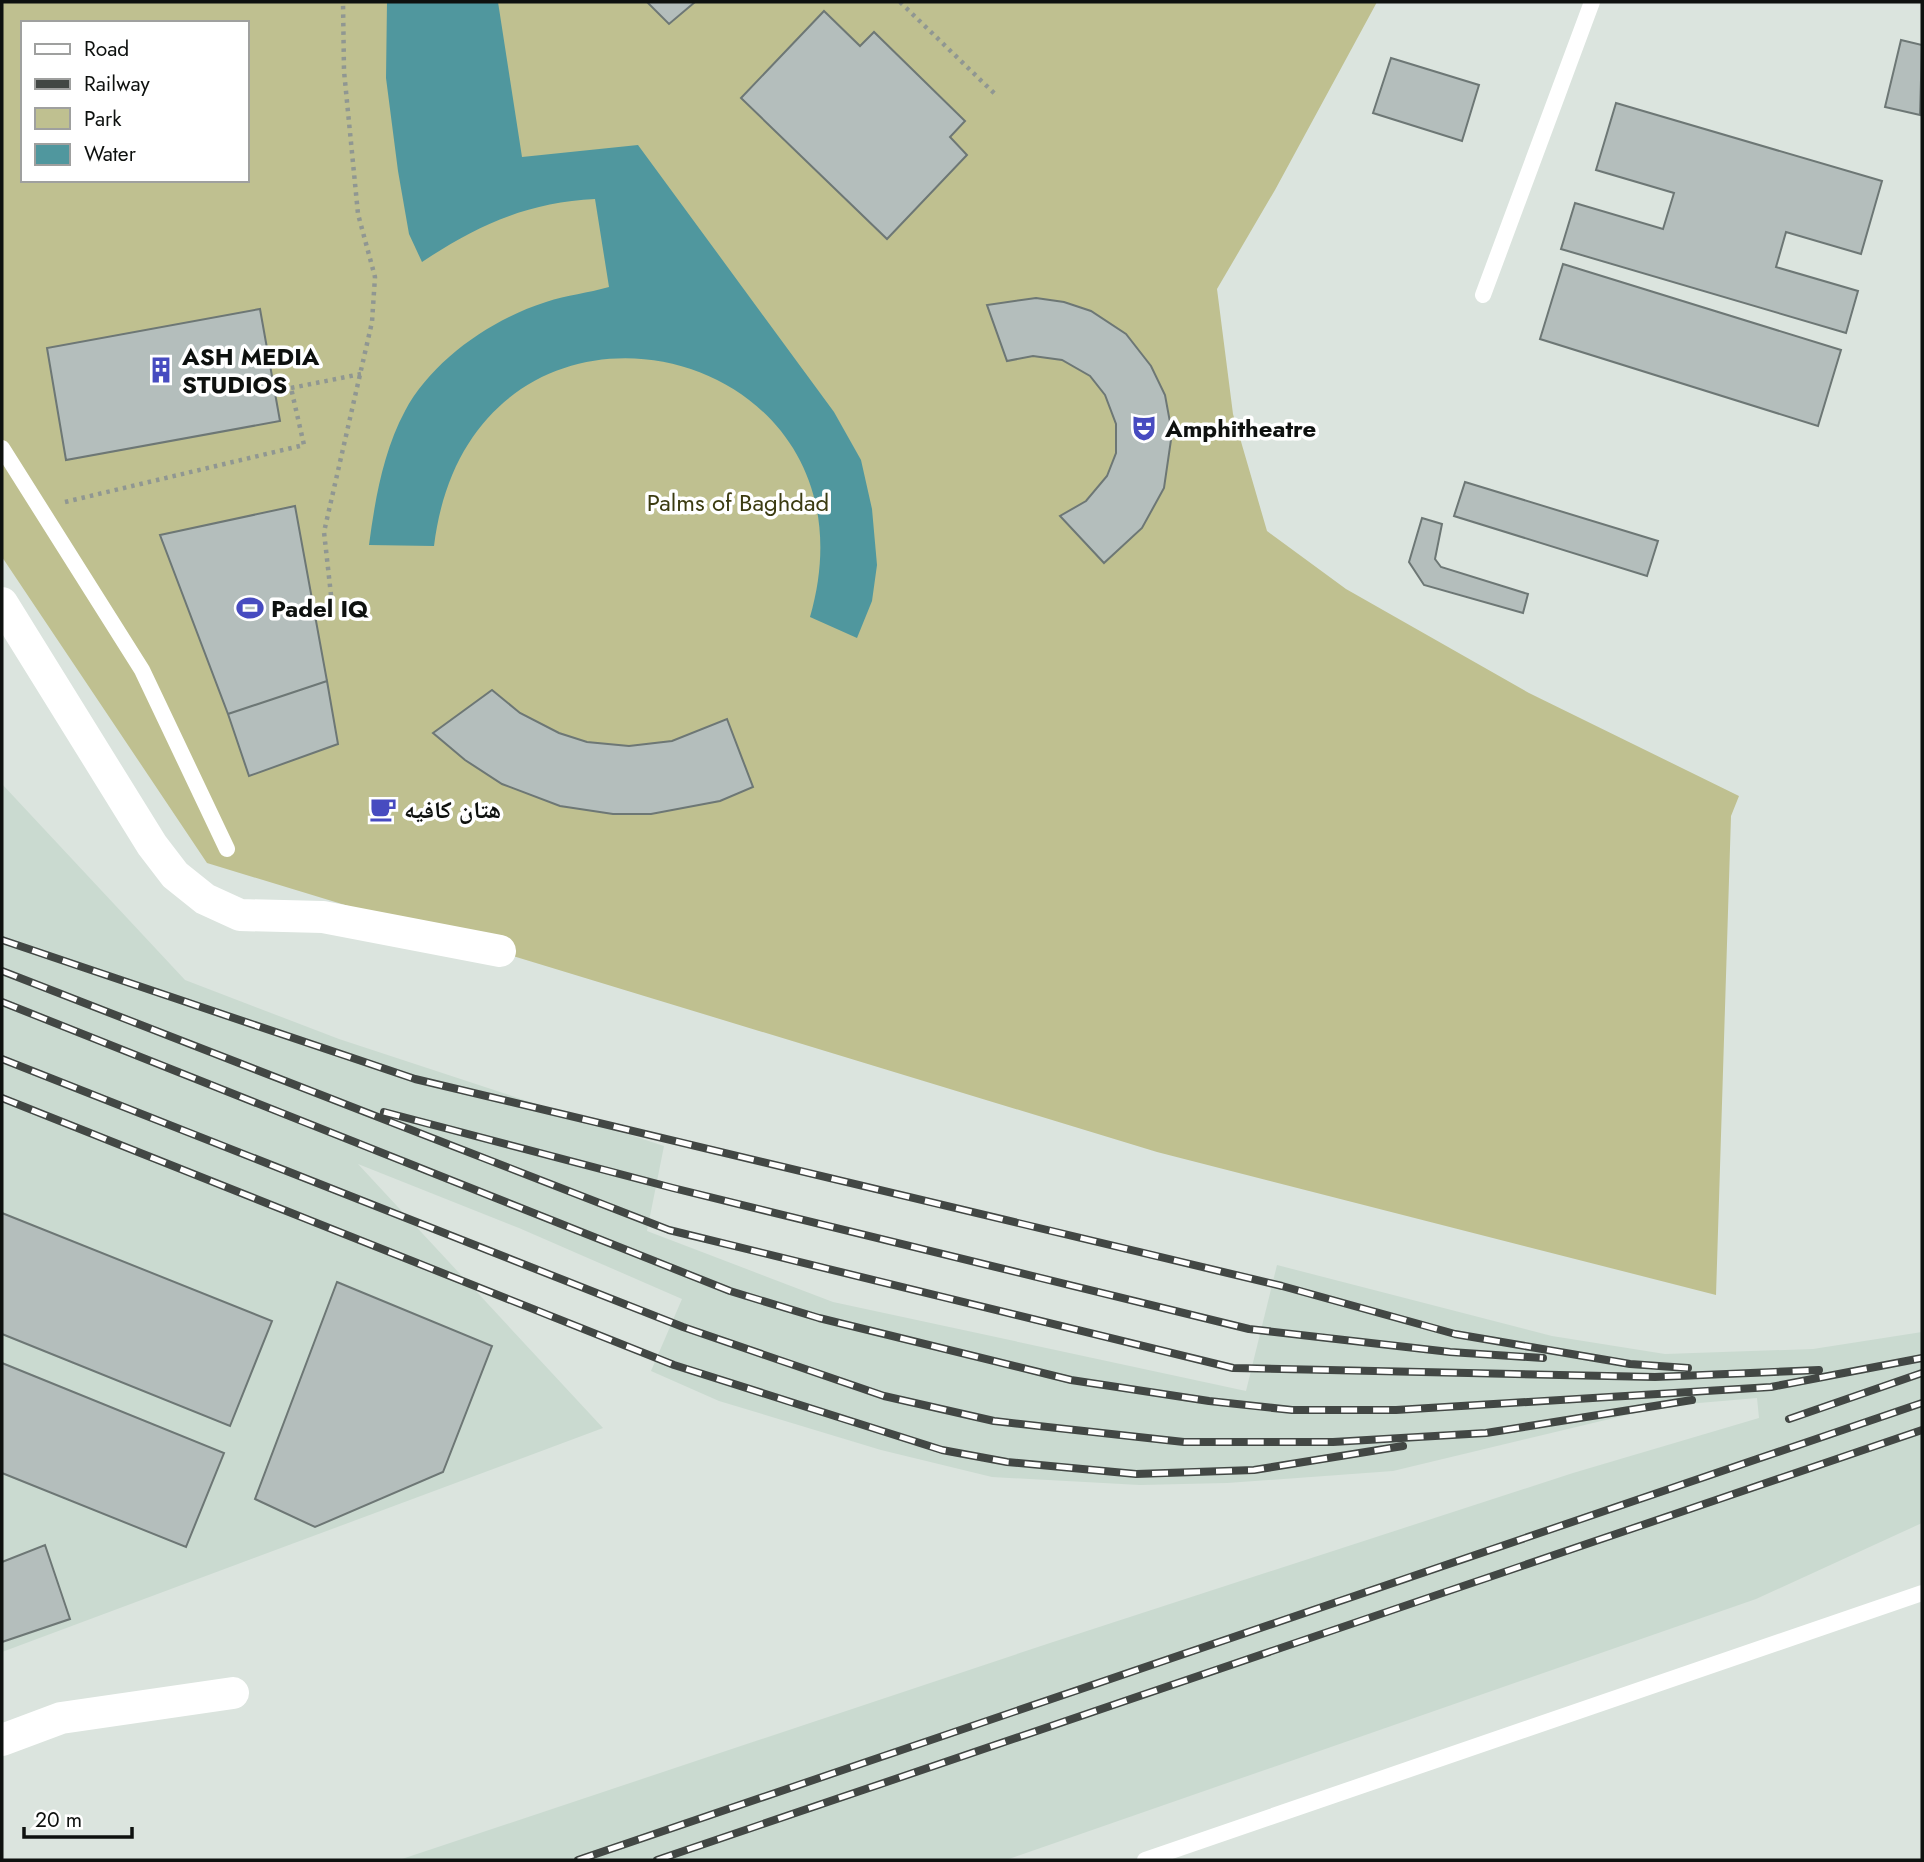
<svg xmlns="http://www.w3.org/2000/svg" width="1924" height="1862" font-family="Jost,'Noto Naskh Arabic',sans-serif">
<rect width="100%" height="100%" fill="#dbe4de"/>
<path fill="#cadad0" d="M2 784 185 980 339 1039 664 1146 647 1231 833 1302 1246 1391 1277 1265 1552 1336 1665 1354 1813 1349 1922 1332V1523L1756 1599 1006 1860H399L1050 1643 1573 1473 1759 1418 1757 1398 1664 1406 1393 1471 1227 1483 1140 1485 992 1477 881 1450 719 1401 651 1371 682 1299 519 1228 358 1164 603 1428 2 1652Z"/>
<path fill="#bfc090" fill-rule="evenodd" d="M2 2H1377L1275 190 1217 289 1233 414 1267 531 1346 589 1529 693 1739 796 1731 816 1716 1295 1157 1152 207 863 2 557ZM23 23H247V180H23Z"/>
<path fill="#50979e" d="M387 2H498L522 157 638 145 834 412 861 460 872 509 877 565 872 601 857 638 810 617C891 335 471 244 434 546L369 545C375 500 383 452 405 411 432 360 492 319 546 302 567 295 588 293 609 287L595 199C529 202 477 225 422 262L409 234 398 171 386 78Z"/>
<path fill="#b4bebc" stroke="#6d7775" stroke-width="2" d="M647 2H695L669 24Z
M824 11 860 46 874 32 965 121 950 137 967 155 887 239 741 98Z
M1901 40 1922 45 1920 115 1885 107Z
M1391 58 1479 85 1462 141 1373 113Z
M1616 103 1882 181 1861 254 1786 232 1776 267 1858 291 1846 333 1561 249 1575 203 1663 229 1674 193 1596 170Z
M1563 264 1841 350 1818 426 1540 339Z
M1036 298 1064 302 1091 311 1126 334 1151 366 1165 395 1172 433 1164 488 1142 528 1104 563 1060 516 1086 501 1107 476 1116 453V424L1105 395 1090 376 1062 360 1033 356 1007 361 987 305Z
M260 309 280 421 66 460 47 348Z
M1465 482 1658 541 1647 576 1454 516Z
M295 506 327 681 228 714 160 535Z
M1422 518 1442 524 1435 559 1441 567 1528 594 1523 613 1424 585 1409 562Z
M327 681 338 744 249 776 228 714Z
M492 690 520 713 559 733 587 742 629 746 672 741 727 719 753 787 720 801 651 814H613L560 806 502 784 465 760 433 733Z
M2 1213 272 1321 230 1426 2 1334Z
M337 1282 492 1346 443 1472 315 1527 255 1499Z
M2 1363 224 1453 186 1547 2 1473Z
M45 1545 70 1619 2 1642V1562Z"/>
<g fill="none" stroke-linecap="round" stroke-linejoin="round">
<path stroke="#909792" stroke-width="4.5" stroke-dasharray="3.5 5" stroke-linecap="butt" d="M900 2 996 95
M291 388 361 374
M65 502 304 445 291 388 275 392
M332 604 324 532 372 322 375 277 358 214 344 71 343 2"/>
<path stroke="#fff" stroke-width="16" d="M1483 295 1592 2
M2 448 142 670 227 849
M1145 1860 1922 1593"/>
<path stroke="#fff" stroke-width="32" d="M2 603 152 845 175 875 205 899 240 915 323 917 500 951
M2 1740 61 1718 233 1693"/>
<g stroke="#424744" stroke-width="8">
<path id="rail" d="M2 940 415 1079 1282 1286 1455 1334 1630 1364 1688 1368
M2 971 669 1230 1233 1368 1655 1377 1819 1370
M2 1002 730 1291 819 1318 1071 1380 1209 1401 1292 1410H1396L1771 1387 1922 1358
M2 1059 683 1327 884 1396 994 1421 1184 1442H1333L1486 1433 1692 1400
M2 1098 674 1365 942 1450 1007 1462 1136 1474 1254 1470 1403 1446
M384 1112 673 1188 1249 1329 1450 1352 1543 1358
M1789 1419 1922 1373
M578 1860 1922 1403
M657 1860 1922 1430"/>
</g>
<use href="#rail" stroke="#fff" stroke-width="5" stroke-dasharray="16" stroke-linecap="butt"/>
</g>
<defs>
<g id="building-bare" transform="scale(2.1)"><path d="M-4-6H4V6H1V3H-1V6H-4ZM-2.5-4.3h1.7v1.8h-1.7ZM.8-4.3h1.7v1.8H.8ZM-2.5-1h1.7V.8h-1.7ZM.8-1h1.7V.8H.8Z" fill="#474bc0" stroke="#fff" stroke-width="2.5" paint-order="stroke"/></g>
<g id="theatre-bare" transform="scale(2.1)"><path d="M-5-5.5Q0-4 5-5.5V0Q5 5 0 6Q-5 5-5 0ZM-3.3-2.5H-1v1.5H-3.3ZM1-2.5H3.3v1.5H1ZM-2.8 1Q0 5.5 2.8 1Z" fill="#474bc0" stroke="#fff" stroke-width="2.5" paint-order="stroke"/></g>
<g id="stadium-bare" transform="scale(2.1)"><path d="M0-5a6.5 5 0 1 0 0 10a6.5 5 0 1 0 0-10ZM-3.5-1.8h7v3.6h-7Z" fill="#474bc0" stroke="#fff" stroke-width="2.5" paint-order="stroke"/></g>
<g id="cafe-bare" transform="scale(2.1)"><path d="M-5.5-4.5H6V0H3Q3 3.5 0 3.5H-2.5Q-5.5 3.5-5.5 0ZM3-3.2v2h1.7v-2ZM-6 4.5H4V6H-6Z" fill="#474bc0" stroke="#fff" stroke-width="2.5" paint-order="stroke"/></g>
</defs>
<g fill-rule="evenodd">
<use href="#building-bare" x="161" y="370"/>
<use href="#theatre-bare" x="1144" y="428"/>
<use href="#stadium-bare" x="250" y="608"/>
<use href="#cafe-bare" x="383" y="809"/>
</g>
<g text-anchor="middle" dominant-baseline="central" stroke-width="7" stroke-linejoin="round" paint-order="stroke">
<g font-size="24" font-weight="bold" fill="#0e110f" stroke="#fff" text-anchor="start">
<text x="182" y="356">ASH MEDIA<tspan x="182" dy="28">STUDIOS</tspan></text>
<text x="1165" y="428">Amphitheatre</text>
<text x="271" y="608">Padel IQ</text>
<text x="404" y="809">هتان كافيه</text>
</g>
<g font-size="24" fill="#3b3b11" stroke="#fff">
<text x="738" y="502">Palms of Baghdad</text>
</g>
</g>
<rect width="1924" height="1862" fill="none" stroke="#0e110f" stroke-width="7"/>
<rect x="21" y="21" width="228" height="161" fill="#ffffff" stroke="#9fa09f" stroke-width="2"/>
<rect x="35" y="44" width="35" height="10" fill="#ffffff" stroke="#9fa09f" stroke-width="2"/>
<text x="84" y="56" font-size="21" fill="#0e110f">Road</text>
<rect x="35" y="79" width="35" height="10" fill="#424744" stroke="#9fa09f" stroke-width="2"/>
<text x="84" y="91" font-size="21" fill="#0e110f">Railway</text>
<rect x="35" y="108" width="35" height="21" fill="#bfc090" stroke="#9fa09f" stroke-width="2"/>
<text x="84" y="126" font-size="21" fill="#0e110f">Park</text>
<rect x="35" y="144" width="35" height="21" fill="#50979e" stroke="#9fa09f" stroke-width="2"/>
<text x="84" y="161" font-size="21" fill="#0e110f">Water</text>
<path d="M24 1827v10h108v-10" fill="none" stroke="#0e110f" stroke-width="3.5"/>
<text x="35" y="1827" font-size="21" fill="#0e110f" stroke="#ffffff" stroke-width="5" paint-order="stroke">20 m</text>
</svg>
